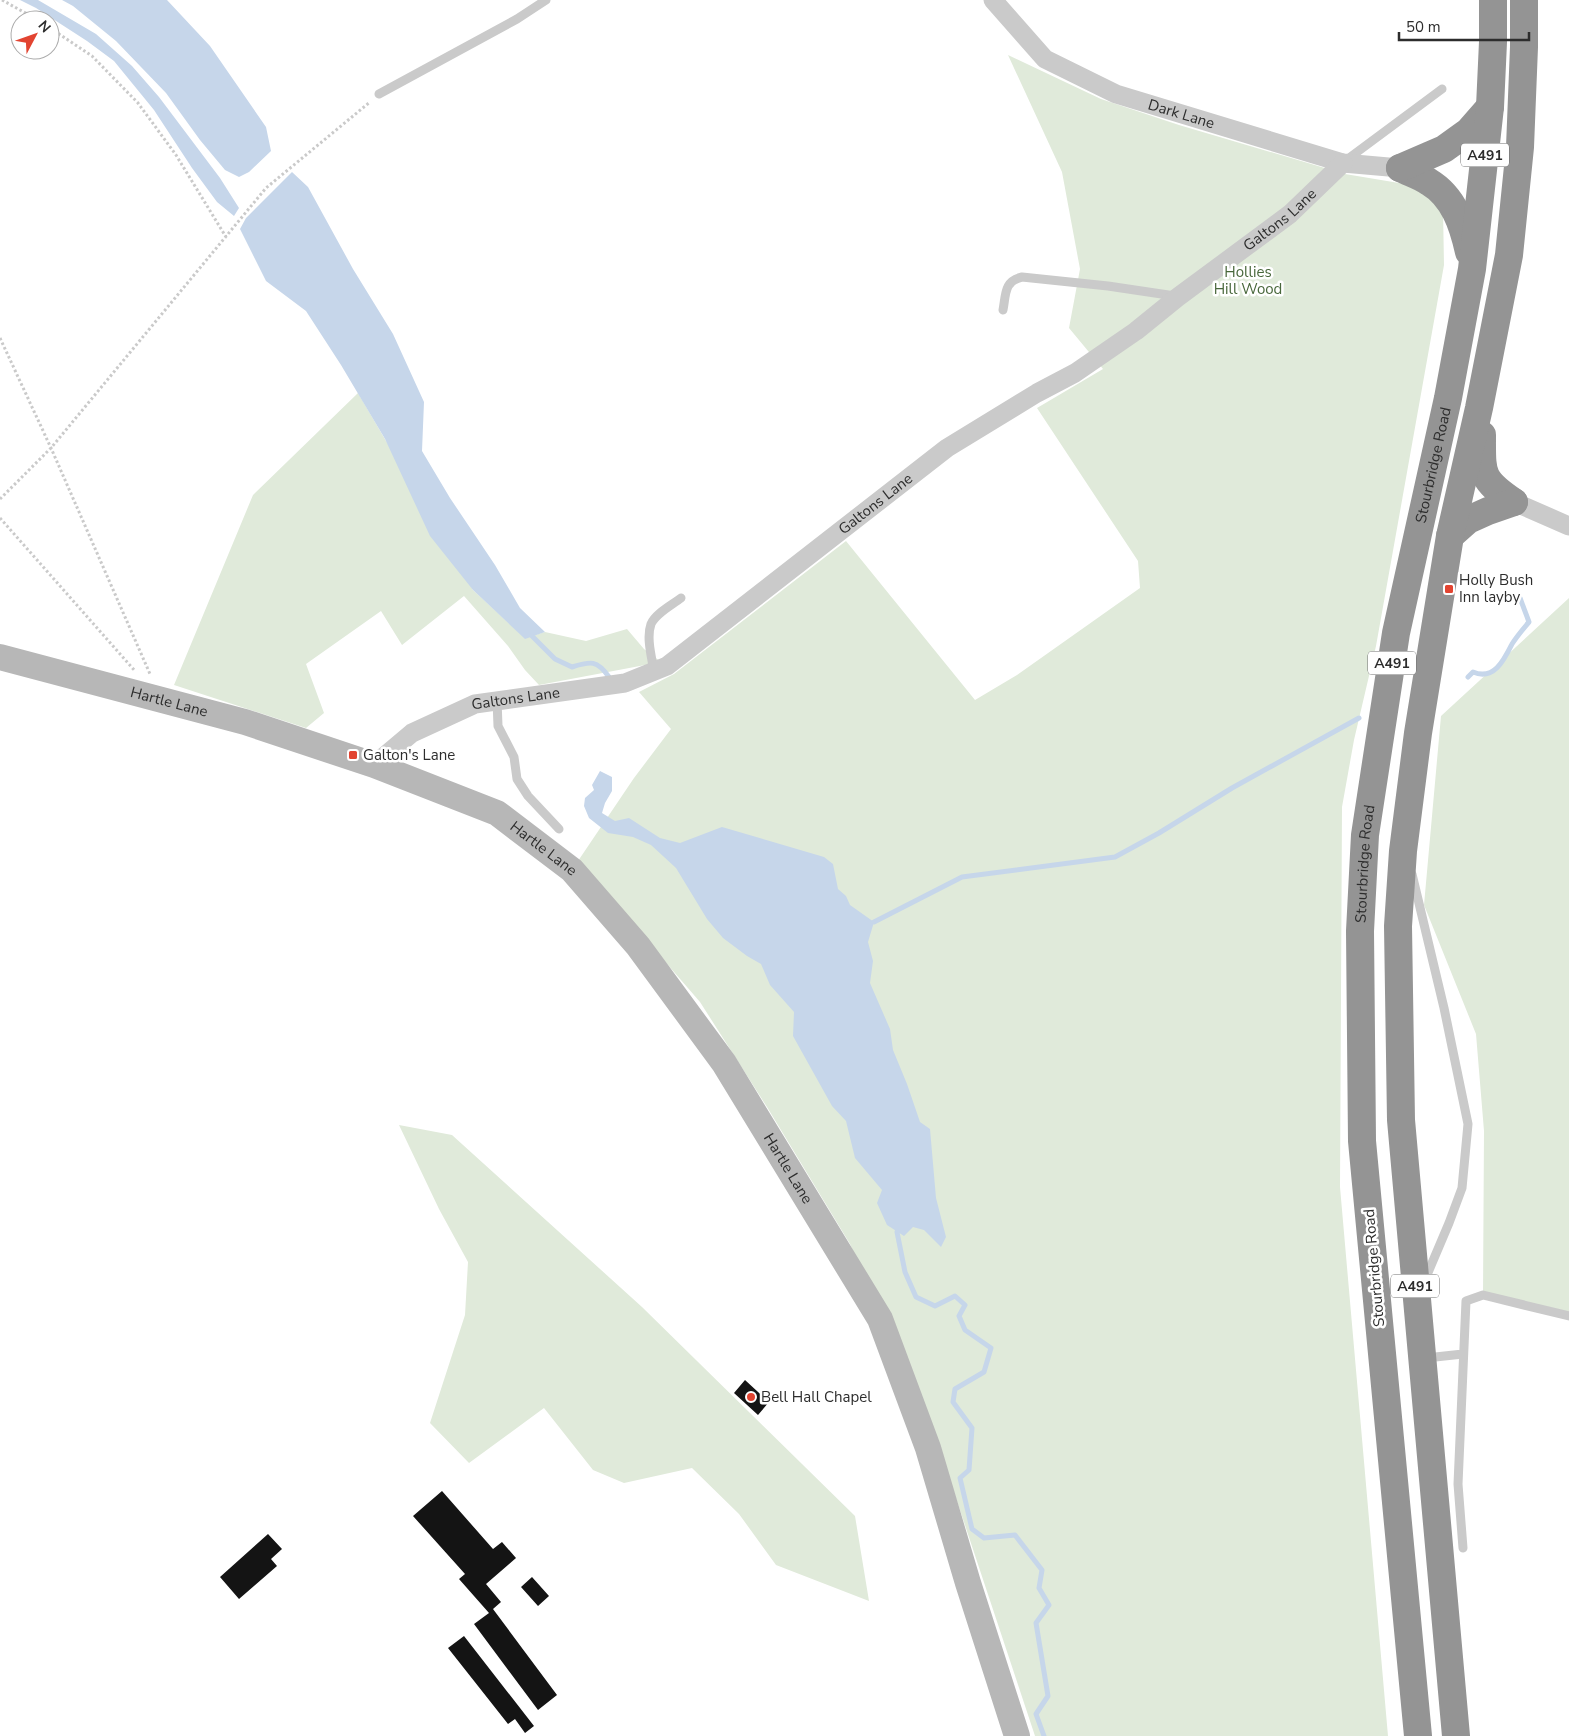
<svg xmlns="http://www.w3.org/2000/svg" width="1569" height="1736" font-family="'Nunito Sans',sans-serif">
<rect width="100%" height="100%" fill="#fff"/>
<path fill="#e0eada" d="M1008 55 1101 99 1179 125 1345 174 1429 188 1443 209 1444 265 1376 646 1354 740 1342 807 1340 1187 1388 1736H1035L945 1465 850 1244 767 1107 700 1002 578 861 634 778 671 729 639 692 674 674 846 541 975 700 1017 675 1140 588 1138 561 1037 408 1103 369 1069 328 1080 269 1062 172Z
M358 393 473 590 525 638 545 632 586 641 627 629 644 649 661 662 539 685 525 670 508 646 464 596 402 645 381 611 306 664 324 713 306 728 174 685 253 495Z
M1569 598V1316L1483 1295 1484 1131 1476 1034 1424 905 1441 716Z
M399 1125 452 1135 642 1307 855 1516 869 1601 776 1565 739 1514 692 1468 624 1483 593 1470 544 1408 469 1463 430 1423 465 1315 468 1262 439 1209Z"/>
<path fill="#c6d6ea" d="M20 0H38L96 34 132 66 159 97 220 178 239 208 234 216 217 202 192 168 154 110 114 61 87 41 36 8Z
M62 0H167L210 46 266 127 271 151 249 172 239 177 225 170 200 140 166 93 116 41 73 6Z
M292 172 308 187 353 269 393 334 424 402 422 451 450 498 495 565 520 608 545 632 525 639 473 590 430 536 385 439 341 365 306 311 266 281 240 229 246 218Z
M600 771 612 777V791L605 803 602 813 615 821 629 818 660 838 680 843 722 827 824 857 833 864 838 889 846 896 850 905 874 922 868 942 873 961 870 983 890 1029 893 1050 907 1084 920 1122 930 1129 936 1198 946 1237 941 1247 924 1230 913 1227 904 1236 887 1225 877 1203 882 1190 855 1158 846 1121 832 1106 793 1036 794 1012 770 985 761 964 747 956 723 938 707 919 676 868 651 845 633 837 608 833 589 818 584 806 585 798 594 790 592 785Z"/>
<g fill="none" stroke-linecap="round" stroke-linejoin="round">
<path stroke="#c6d6ea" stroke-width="5" d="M532 636 555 659 572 667C591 661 597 660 609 677
M1468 677 1473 672C1494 681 1504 660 1512 644 1517 636 1523 629 1529 622L1520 598
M874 922 962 877 1115 857 1159 833 1232 788 1359 718
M897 1232 905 1272 916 1297 935 1306 955 1296 965 1305 959 1316 965 1330 991 1348 984 1372 955 1389 953 1402 972 1428 969 1470 960 1478 972 1529 984 1538 1015 1535 1042 1570 1039 1588 1049 1605 1036 1623 1048 1696 1036 1714 1044 1736"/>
</g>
<path fill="#141414" d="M745 1380 769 1402 758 1415 734 1393Z
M442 1491 493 1549 502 1542 516 1558 486 1584 501 1602 493 1609 557 1695 538 1710 474 1624 489 1613 459 1579 465 1574 413 1516Z
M268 1534 282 1549 271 1559 277 1566 239 1599 220 1577Z
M532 1577 549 1596 538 1606 521 1587Z
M464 1636 534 1726 525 1733 515 1719 508 1724 448 1648Z"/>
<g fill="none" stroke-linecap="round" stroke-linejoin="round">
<path stroke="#cacaca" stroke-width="3" stroke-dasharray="2.5 2.5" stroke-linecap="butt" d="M2 0 38 20
M50 28 92 56 138 103 176 155 226 237
M0 338 51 448 150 674
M0 499 51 448 266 188 370 102
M0 518 135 671"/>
<path stroke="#cacaca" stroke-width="9" d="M379 94 517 19 546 0
M1345 161 1442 89
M1003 310C1006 294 1004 281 1022 277L1108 286 1175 296
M654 672C652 658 646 638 651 624 656 613 672 605 681 598
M497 700 498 726 514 757 517 779 528 796 559 829
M1412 874 1444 1008 1468 1124 1462 1188 1449 1223 1424 1282
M1426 1358 1463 1354
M1463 1548 1458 1484 1466 1301 1483 1295 1569 1316"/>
<g stroke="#cacaca" stroke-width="19">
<path id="s1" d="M993 0 1045 59 1116 94 1343 163 1400 168"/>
<path d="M1514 502 1569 526"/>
<path id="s2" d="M374 765 412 733 475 704 625 683 667 666 947 448 1037 393 1075 373 1136 331 1178 297 1290 214 1343 163"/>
</g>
<path stroke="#b7b7b7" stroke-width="26" id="s3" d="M0 657 245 722 374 765 497 813 572 870 638 946 724 1063 880 1319 928 1448 968 1583 1017 1736"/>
<g stroke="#949494" stroke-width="28">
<path d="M1400 168C1410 173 1420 176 1429 182 1454 197 1463 225 1469 252"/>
<path d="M1400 168 1444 149 1469 131 1490 107"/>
<path d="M1482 435C1482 474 1480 479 1514 502"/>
<path d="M1450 536 1468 520 1488 511 1514 502"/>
<path id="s4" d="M1418 1736 1362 1141 1360 931 1365 835 1396 633 1448 398 1472 269 1490 107 1493 42V0"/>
<path d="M1456 1736 1401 1120 1398 926 1403 851 1418 733 1450 536 1479 408 1509 255 1520 147 1524 47V0"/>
</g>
</g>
<g fill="#e24431" stroke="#fff" stroke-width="2">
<rect x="1444" y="584" width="10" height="10" rx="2.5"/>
<rect x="348" y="750" width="10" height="10" rx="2.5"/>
<circle cx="751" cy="1397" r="5"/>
</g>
<g text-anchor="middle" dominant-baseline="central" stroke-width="5" stroke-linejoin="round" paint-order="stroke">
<g fill="#fff" stroke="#6c6c6c" stroke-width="1">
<rect x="1461" y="143.5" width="48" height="23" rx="4"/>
<rect x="1368" y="651.5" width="48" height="23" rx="4"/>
<rect x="1391" y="1274.5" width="48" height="23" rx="4"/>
</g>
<g font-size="14" font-weight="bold" fill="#2d2d2d">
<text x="1485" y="155">A491</text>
<text x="1392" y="663">A491</text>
<text x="1415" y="1286">A491</text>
</g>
<g font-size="15" fill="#2d2d2d" stroke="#fff">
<text stroke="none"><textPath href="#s1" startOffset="226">Dark Lane</textPath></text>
<text stroke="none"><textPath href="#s2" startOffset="1075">Galtons Lane</textPath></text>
<text stroke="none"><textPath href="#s4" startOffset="1280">Stourbridge Road</textPath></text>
<text stroke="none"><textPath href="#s2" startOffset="580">Galtons Lane</textPath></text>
<text stroke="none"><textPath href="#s2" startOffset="160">Galtons Lane</textPath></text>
<text stroke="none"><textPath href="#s3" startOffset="175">Hartle Lane</textPath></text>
<text stroke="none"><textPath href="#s3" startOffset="580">Hartle Lane</textPath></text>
<text stroke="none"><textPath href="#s4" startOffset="875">Stourbridge Road</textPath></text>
<text stroke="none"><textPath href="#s3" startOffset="985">Hartle Lane</textPath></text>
<text transform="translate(1374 1268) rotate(-95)">Stourbridge Road</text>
</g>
<g font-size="15" fill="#48673b" stroke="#fff">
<text x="1248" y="272">Hollies<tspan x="1248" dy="17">Hill Wood</tspan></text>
</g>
<g font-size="15" fill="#2d2d2d" stroke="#fff" text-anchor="start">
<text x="1459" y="580">Holly Bush<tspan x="1459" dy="17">Inn layby</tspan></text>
<text x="363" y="755">Galton's Lane</text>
<text x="761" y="1397">Bell Hall Chapel</text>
</g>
</g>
<g transform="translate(35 35) rotate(49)"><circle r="24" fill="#ffffff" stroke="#ababab"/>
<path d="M0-4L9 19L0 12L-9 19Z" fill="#e24431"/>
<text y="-8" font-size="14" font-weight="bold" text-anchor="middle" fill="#2d2d2d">N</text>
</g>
<path d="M1399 32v8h130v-8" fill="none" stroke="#2d2d2d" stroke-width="2.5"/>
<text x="1406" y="32" font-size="15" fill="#2d2d2d" stroke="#ffffff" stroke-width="4" paint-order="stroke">50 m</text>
</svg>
